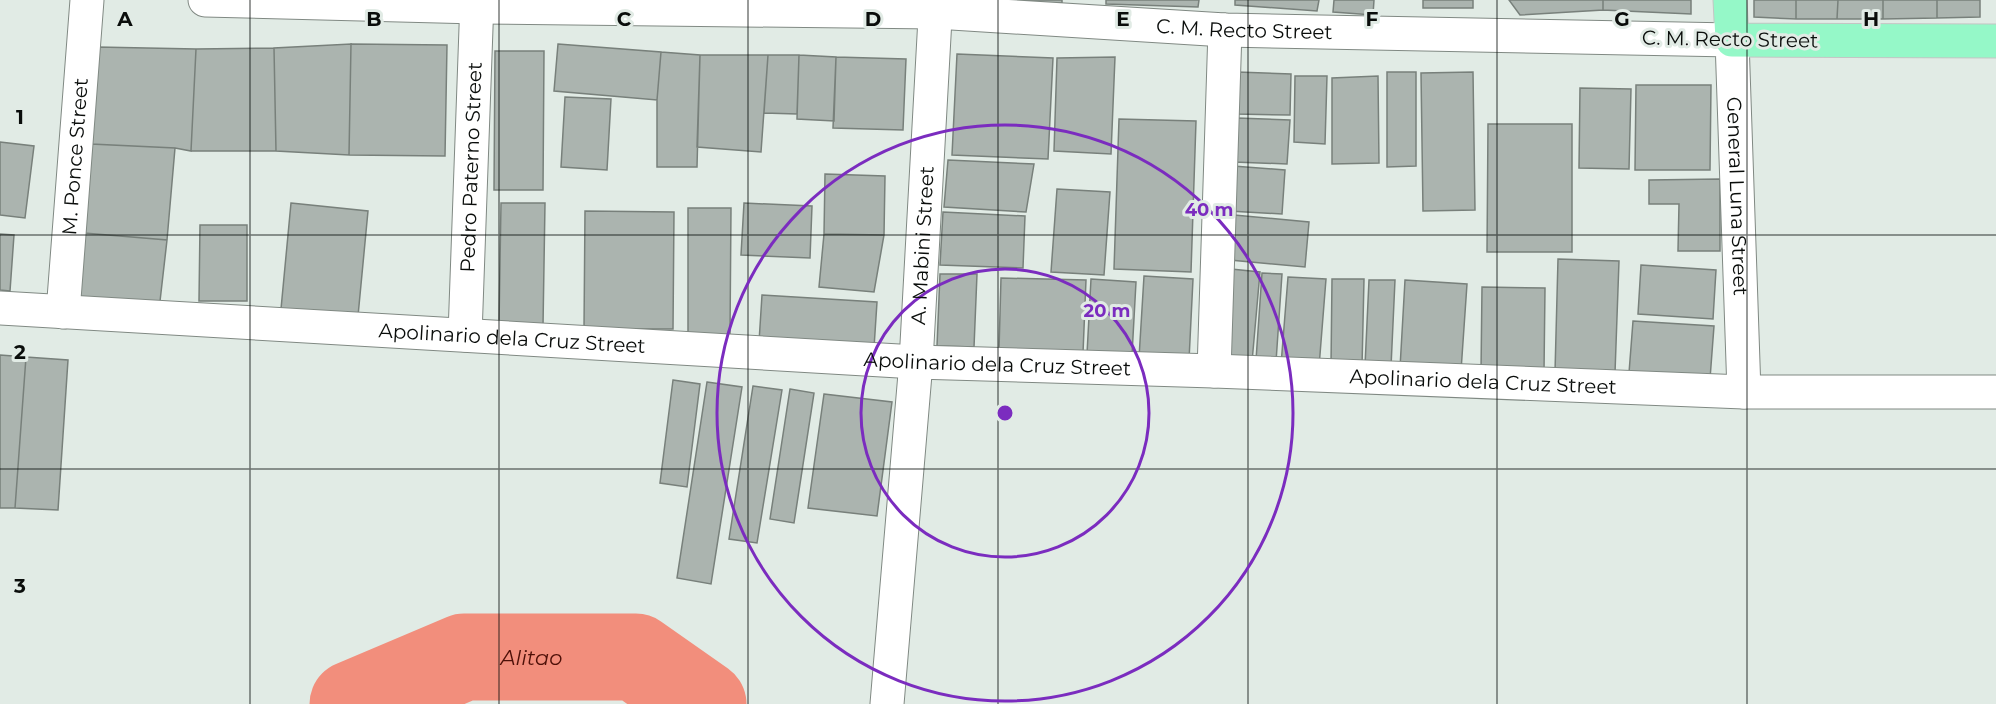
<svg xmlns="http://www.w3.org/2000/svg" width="1996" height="704" font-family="Montserrat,sans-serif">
<rect width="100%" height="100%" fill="#e1ebe5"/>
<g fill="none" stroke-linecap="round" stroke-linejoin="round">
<path stroke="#f28e7c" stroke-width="87" id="s1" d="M353 704 464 657H636L703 704"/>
</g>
<path fill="#abb4af" stroke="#78807b" stroke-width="1.5" d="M989 0H1062V3L989 2Z
M1106 0H1199L1198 7 1106 4Z
M1235 0H1319L1317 11 1235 5Z
M1334 0H1374L1373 15 1333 12Z
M1423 0H1473V8H1423Z
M1509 0H1603V10L1520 15Z
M1603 0H1691V14L1603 10Z
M1754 0H1796V19L1754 17Z
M1796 0H1838L1837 19H1796Z
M1838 0H1883V19H1837Z
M1883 0H1937V18L1883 19Z
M1937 0H1980V17L1937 18Z
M351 44 349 155 276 151 274 48Z
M351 44 447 45 445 156 349 155Z
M558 44 661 52 657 100 554 91Z
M97 47 196 49 191 151 175 148 91 144Z
M274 48 276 151H191L196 49Z
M495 51H544L543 190H494Z
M661 52 700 55 697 167H657V100Z
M957 54 1053 58 1048 159 952 155Z
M700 55H768L761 152 697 147Z
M768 55H799L797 114 764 113Z
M799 55 836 57 834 121 797 119Z
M836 57 906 59 903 130 833 128Z
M1115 57 1111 154 1054 151 1057 58Z
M1237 72 1291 74 1290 115 1236 114Z
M1387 72H1416V166L1387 167Z
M1473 72 1475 210 1423 211 1421 73Z
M1295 76H1327L1325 144 1294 142Z
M1378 76 1379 163 1332 164V78Z
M1636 85H1711L1710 170H1635Z
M1580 88 1631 89 1629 169 1579 168Z
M565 97 611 99 607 170 561 167Z
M1237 118 1290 120 1287 164 1234 162Z
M1119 119 1196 121 1191 272 1114 269Z
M1488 124H1572V252H1487Z
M0 142 34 146 25 218 0 215Z
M91 144 175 148 167 240 84 233Z
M948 160 1034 164 1026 212 944 207Z
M1233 166 1285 170 1282 214 1229 211Z
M825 174 885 176 884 235 824 234Z
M1720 179V251H1678L1679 204H1649V180Z
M1057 189 1110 192 1104 275 1051 272Z
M291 203 368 211 358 316 281 309Z
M501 203H545L543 326 499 325Z
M744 203 812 206 810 258 741 255Z
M688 208H731L730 335H688Z
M585 211 674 212 673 329H584Z
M943 212 1025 216 1023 268 940 265Z
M1234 215 1309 222 1305 267 1230 260Z
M200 225H247V301H199Z
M84 233 167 240 159 310 79 303Z
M0 234 14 235 10 291 0 290Z
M824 234 884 235 874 292 819 287Z
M1558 259 1619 261 1615 373 1555 372Z
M1641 265 1716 270 1713 319 1638 314Z
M1231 269 1260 272 1252 362 1223 359Z
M1262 273 1282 274 1276 362 1256 360Z
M940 274H977L974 347 937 346Z
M1144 276 1193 279 1189 360 1139 358Z
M1288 277 1326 279 1319 367 1281 365Z
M1001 278 1086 280 1083 353 999 350Z
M1091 279 1136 282 1132 355 1087 354Z
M1332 279H1364L1362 367 1331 366Z
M1369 280H1395L1391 367 1365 366Z
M1405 280 1467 284 1461 371 1400 368Z
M1482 287 1545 288 1544 372H1481Z
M762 295 877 302 874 348 759 342Z
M1633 321 1714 326 1710 379 1629 373Z
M0 355 26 357 15 508H0Z
M26 357 68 360 58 510 15 508Z
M673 380 700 384 687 487 660 483Z
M707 382 742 387 711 584 677 578Z
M753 386 782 390 757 543 729 539Z
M790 389 814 393 794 523 770 519Z
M824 394 892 402 877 516 808 508Z"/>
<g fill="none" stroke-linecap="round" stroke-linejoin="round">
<g stroke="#808983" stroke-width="35">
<g id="minor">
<path id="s2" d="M205 0 477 7 936 12 1225 30 1732 40 1744 392"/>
<path id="s3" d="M0 308 916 362 1214 371 1744 392H1996"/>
<path id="s4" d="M63 312 87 0"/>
<path id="s5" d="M465 335 477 0"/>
<path d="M1214 371 1225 30"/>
<path id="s6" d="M887 704 916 362 936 0"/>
</g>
</g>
<g stroke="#c4c5c4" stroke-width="35">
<path id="major" d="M1730 0 1732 40 1996 41"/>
</g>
<use href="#minor" stroke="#fff" stroke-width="33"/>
<use href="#major" stroke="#95f8c8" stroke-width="33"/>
</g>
<path fill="none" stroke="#0a0d0b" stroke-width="1.5" stroke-opacity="0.55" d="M250 0V704M499 0V704M748 0V704M998 0V704M1248 0V704M1497 0V704M1747 0V704M0 235H1996M0 469H1996"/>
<g fill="none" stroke="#7b2cbf" stroke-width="3">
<circle cx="1005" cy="413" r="144"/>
<circle cx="1005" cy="413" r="288"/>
</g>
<g text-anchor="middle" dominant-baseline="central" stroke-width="6" stroke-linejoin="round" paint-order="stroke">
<g font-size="20" fill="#0a0d0b" stroke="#e1ebe5">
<text stroke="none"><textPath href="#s2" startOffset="1040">C. M. Recto Street</textPath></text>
<text transform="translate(1730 39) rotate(1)">C. M. Recto Street</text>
<text stroke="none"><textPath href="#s4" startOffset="156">M. Ponce Street</textPath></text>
<text stroke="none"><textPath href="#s5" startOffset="168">Pedro Paterno Street</textPath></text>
<text stroke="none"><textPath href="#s2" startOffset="1684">General Luna Street</textPath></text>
<text stroke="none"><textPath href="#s6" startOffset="460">A. Mabini Street</textPath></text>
<text stroke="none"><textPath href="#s3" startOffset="513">Apolinario dela Cruz Street</textPath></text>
<text stroke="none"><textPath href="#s3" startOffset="999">Apolinario dela Cruz Street</textPath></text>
<text stroke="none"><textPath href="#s3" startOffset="1485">Apolinario dela Cruz Street</textPath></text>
</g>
<g font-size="21" font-style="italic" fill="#4e1008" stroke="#e1ebe5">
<text stroke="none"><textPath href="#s1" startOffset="188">Alitao</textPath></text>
</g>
</g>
<g font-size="20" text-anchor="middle" font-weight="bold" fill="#0a0d0b" stroke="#e1ebe5" stroke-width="6" stroke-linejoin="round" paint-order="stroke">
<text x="125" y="26">A</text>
<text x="374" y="26">B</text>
<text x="624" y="26">C</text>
<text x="873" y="26">D</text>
<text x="1123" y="26">E</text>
<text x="1372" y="26">F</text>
<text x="1622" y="26">G</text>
<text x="1871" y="26">H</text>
<text x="20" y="124">1</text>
<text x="20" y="359">2</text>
<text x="20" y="593">3</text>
</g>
<circle cx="1005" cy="413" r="9" fill="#7b2cbf" stroke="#e1ebe5" stroke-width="3"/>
<g font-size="18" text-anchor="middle" font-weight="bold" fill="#7b2cbf" stroke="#e1ebe5" stroke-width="6" stroke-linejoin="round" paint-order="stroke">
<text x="1209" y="216">40 m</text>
<text x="1107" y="317">20 m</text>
</g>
</svg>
